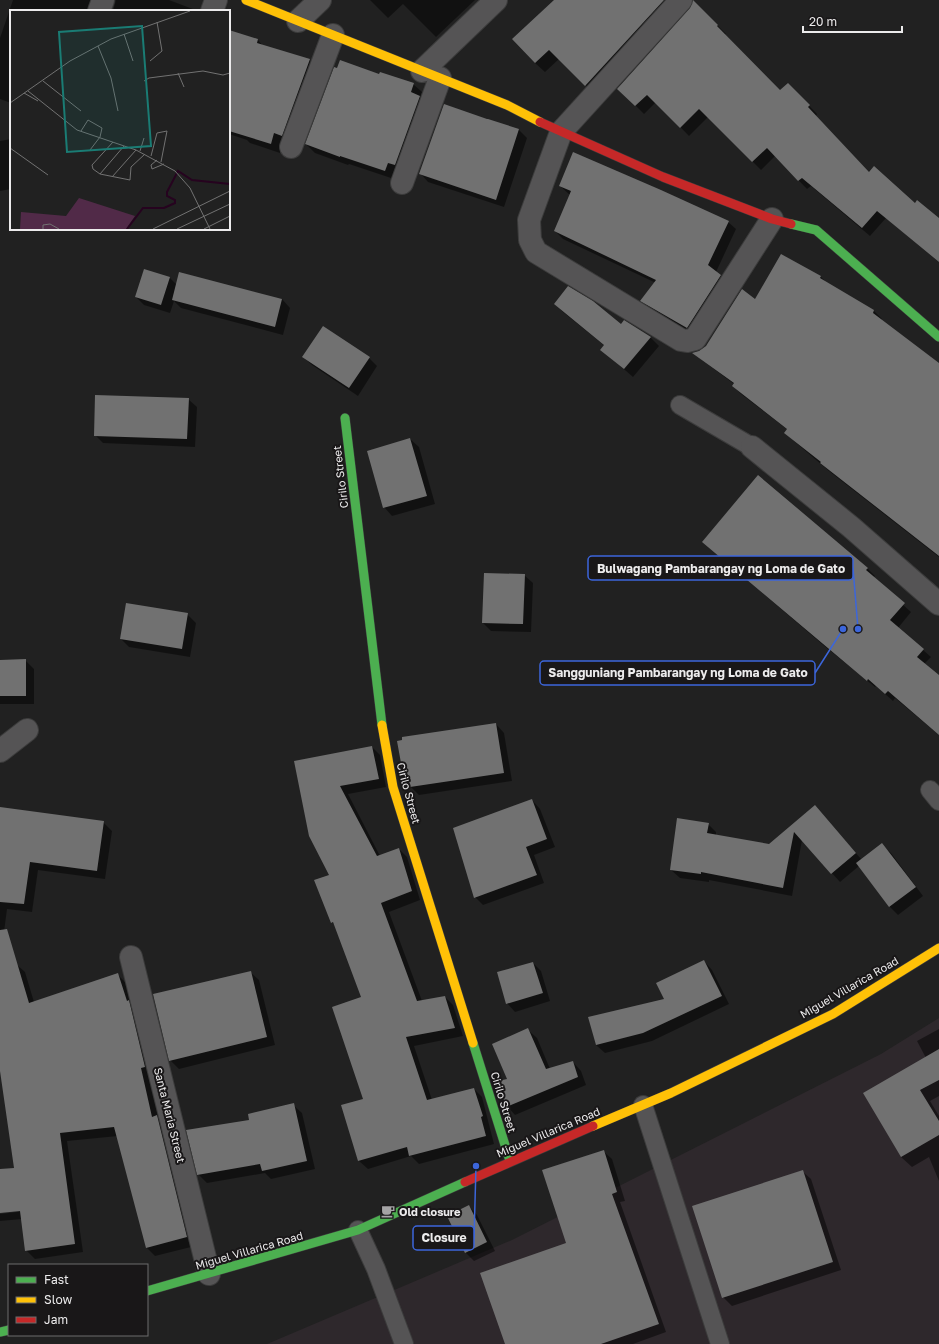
<svg xmlns="http://www.w3.org/2000/svg" width="939" height="1344" font-family="'Golos Text',sans-serif">
<rect width="100%" height="100%" fill="#212121"/>
<path fill="#2e282c" d="M939 1018V1344H267L512 1240 881 1054Z"/>
<path fill="#0007" d="M13 0H104L98 11H11V103L0 99V38Z
M116 0H169L198 11H113Z
M370 0H475L436 37 403 4 388 18Z
M556 0H683L596 95 559 59 545 72 535 63Z
M694 2 726 34 724 35 780 92 788 84 817 114 816 116 869 173 939 219V262L886 218 870 236 811 186 807 189 775 156 761 170 708 117 689 136 656 102 644 114 619 89 691 9Z
M229 31 258 40 263 46 310 60 319 70 284 141 280 153 250 143 247 140 229 134Z
M338 69 380 75 413 84 422 92 420 97 428 105 394 179 349 164 348 165 315 153 306 144Z
M488 120 519 130 527 138 504 207 428 182 420 173Z
M11 139V189L0 191V141Z
M560 186 728 222 736 229 716 272 728 283 694 335 649 308 641 300 656 283 563 239 555 231 570 195Z
M782 255 821 277 827 283 874 311 882 319 881 321 939 364V557L829 471 794 441 786 433 788 430 741 394 733 386 734 384 702 360 694 353 699 352 706 346 755 301Z
M170 278 177 285 282 299 290 308 283 335 181 308 174 301 170 313 144 305 136 297Z
M555 304 621 325 625 322 651 338 659 346 633 377 602 350 605 346 563 312Z
M303 357 369 358 377 366 358 396 312 365Z
M188 399 197 407 195 447 103 443 95 435Z
M410 439 419 447 435 504 392 516 384 507Z
M759 477 868 569 875 576 873 578 911 612 898 628 931 657 924 664 939 677V735L895 698 893 701 876 686 875 687 822 644 703 542Z
M524 575 533 583 531 632 491 631 483 623Z
M187 614 196 623 190 657 129 647 121 639Z
M25 660 34 669V704H0V661Z
M496 724 504 733 512 781 419 795 410 786 409 779 404 774Z
M372 747 380 755 386 787 348 794 380 856 399 849 407 857 420 900 389 912 422 1001 445 997 453 1005 463 1036 414 1046 432 1100 474 1089 482 1097 494 1144 419 1164 411 1156 368 1169 359 1161 364 1100 362 998 335 925 332 922 331 875 295 762Z
M532 800 540 809 555 847 534 855 544 883 483 905 475 897Z
M815 807 862 860 882 845 891 853 923 896 898 915 890 907 859 866 840 882 802 840 792 896 709 880V882L680 878 671 870 708 824 716 832V835L769 845Z
M0 808 103 822 112 831 105 879 38 870 32 912 7 909 4 932 0 931Z
M704 961 712 970 729 1004 652 1041 605 1053 596 1045 666 999Z
M533 963 541 971 550 1001 515 1012 507 1003Z
M16 964 25 972 34 1002 118 975 126 983 159 1119 165 1125 195 1246 155 1256 147 1248 118 1136 67 1141 83 1252 35 1259 26 1250 22 1219 0 1221V1214L25 1211V1209L0 1212V1170L15 1169 0 1045V968Z
M250 972 259 980 275 1045 179 1069 170 1060Z
M939 1029V1096L930 1101 939 1116V1181L929 1157 912 1167 901 1157 926 1058 917 1041Z
M528 1030 537 1038 550 1069 573 1062 581 1071 586 1085 515 1115 507 1106 509 1079Z
M293 1105 302 1113 315 1169 271 1179 265 1173 207 1183 198 1174 251 1121Z
M603 1151 612 1159 625 1201 620 1202 666 1332 633 1344H506L567 1243Z
M802 1171 811 1179 841 1270 732 1306 723 1297Z
M469 1206 477 1215 495 1251 474 1261 466 1253 448 1216Z"/>
<path fill="#717171" d="M554 0H664L585 86 549 50 535 63 512 39Z
M693 0 718 25 717 26 780 90 788 83 810 105 808 107 869 172 874 166 915 203 917 200 939 218V262L877 211 862 228 802 178 798 181 767 148 752 162 699 109 680 128 647 95 635 106 617 89 690 8Z
M229 30 258 39 257 43 310 59 282 136 274 133 271 144 229 131Z
M340 60 379 74 380 72 414 83 411 92 420 96 395 165 388 163 385 171 340 156V157L305 144 334 67 337 68Z
M444 104 487 119H488L519 129 496 200 419 174Z
M573 152 661 190 729 221 708 265 721 275 687 328 640 301 656 280 554 231 571 191 559 186Z
M781 254 821 276 820 278 874 310 873 313 939 363V556L820 463 821 462 784 433 787 429 732 386 734 383 692 353 699 351 706 346 742 289 755 299Z
M144 269 170 277 161 305 135 297Z
M179 272 282 299 275 327 172 300Z
M568 286 593 301 621 324 624 320 651 337 624 369 600 350 604 345 554 304Z
M323 326 370 357 349 388 302 357Z
M95 395 189 398 187 439 94 436Z
M410 438 427 496 383 508 367 451Z
M758 475 868 568 866 570 905 603 890 620 924 649 917 657 939 675V735L888 691 885 694 868 679 867 681 702 542Z
M484 573 525 574 523 624 482 623Z
M126 603 188 613 182 649 120 639Z
M26 659V696H0V660Z
M496 723 504 773 410 787 407 773 403 774 397 741 402 740V737Z
M372 746 379 779 340 786 377 856 399 848 412 891 381 903 417 1001 445 996 455 1028 406 1037 427 1100 474 1088 483 1116 481 1117 486 1136 409 1156 407 1147 358 1161 341 1105 363 1099 332 1007 361 997 333 922 331 923 314 880 329 875 309 836 294 761Z
M532 799 547 839 526 847 537 875 474 898 453 828Z
M815 805 856 853 831 874 794 832 783 888 701 872V874L670 870 677 818 709 823 707 833 769 844Z
M0 807 104 821 97 871 30 862 24 904 0 902Z
M882 843 916 887 889 907 856 863Z
M7 929 29 1003 118 973 127 1001 129 1000 145 1067 141 1068 152 1117 157 1115 187 1237 146 1248 114 1127 60 1133 75 1244 25 1251 20 1211 0 1213V1169L14 1168 0 1071V930Z
M704 960 722 996 643 1033 596 1045 588 1017 664 999 656 983Z
M533 962 543 993 506 1004 497 972Z
M251 971 267 1037 169 1061 153 994Z
M528 1028 546 1069 573 1061 578 1077 506 1107 498 1081 507 1079 492 1044Z
M939 1049V1080L920 1090 939 1121V1135L901 1157 863 1093Z
M294 1103 307 1161 262 1171 260 1164 197 1175 186 1130 249 1120 248 1114Z
M604 1150 617 1192 612 1194 659 1324 601 1344H505L480 1273 566 1243 542 1170Z
M803 1170 833 1262 722 1298 692 1206Z
M469 1205 487 1242 465 1253 447 1216Z"/>
<g fill="none" stroke-linecap="round" stroke-linejoin="round">
<g stroke="#3c3c3c" stroke-width="20">
<path id="lane" d="M680 405 752 447
M930 790 939 801
M643 1105 720 1344
M358 1230 376 1269 404 1344"/>
</g>
<g stroke="#3c3c3c" stroke-width="24">
<path id="street" d="M681 0 561 132 529 220 530 240 536 252 681 340 687 341 695 339 772 219
M99 11 103 0
M212 11 216 0
M298 21 320 0
M422 71 496 0
M291 147 333 35
M402 183 440 78
M752 447 851 527 939 604
M0 751 27 730
M131 957 209 1274"/>
</g>
<g stroke="#3c3c3c" stroke-width="10">
<path id="fast" d="M791 224 816 230 939 337
M345 418 382 725
M473 1043 510 1161
M147 1291 358 1230 465 1182
M0 1332 9 1330"/>
</g>
<g stroke="#3c3c3c" stroke-width="10">
<path id="slow" d="M246 0 507 105 540 122
M382 725 393 787 473 1043
M593 1126 671 1093 833 1014 939 948"/>
</g>
<g stroke="#3c3c3c" stroke-width="10">
<path id="jam" d="M540 122 663 177 772 219 791 224
M465 1182 593 1126"/>
</g>
<use href="#lane" stroke="#555455" stroke-width="18"/>
<use href="#street" stroke="#555455" stroke-width="22"/>
<use href="#fast" stroke="#4caf50" stroke-width="9"/>
<use href="#slow" stroke="#ffc107" stroke-width="9"/>
<use href="#jam" stroke="#c62828" stroke-width="9"/>
</g>
<defs>
<g id="cafe-bare" transform="scale(1.08)"><path d="M-5.5-4.5H6V0H3Q3 3.5 0 3.5H-2.5Q-5.5 3.5-5.5 0ZM3-3.2v2h1.7v-2ZM-6 4.5H4V6H-6Z" fill="#a5a4a5" stroke="#191718" stroke-width="2.5" paint-order="stroke"/></g>
</defs>
<g fill-rule="evenodd">
<use href="#cafe-bare" x="388" y="1211"/>
</g>
<g text-anchor="middle" dominant-baseline="central" stroke-width="4" stroke-linejoin="round" paint-order="stroke">
<g font-size="11" fill="#ecebec" stroke="#191718">
<text transform="translate(340 477) rotate(-97)">Cirilo Street</text>
<text transform="translate(409 793) rotate(75)">Cirilo Street</text>
<text transform="translate(849 987) rotate(-30)">Miguel Villarica Road</text>
<text transform="translate(504 1102) rotate(73)">Cirilo Street</text>
<text transform="translate(170 1115) rotate(76)">Santa Maria Street</text>
<text transform="translate(548 1132) rotate(-23)">Miguel Villarica Road</text>
<text transform="translate(249 1250) rotate(-16)">Miguel Villarica Road</text>
</g>
<g font-size="11" font-weight="bold" fill="#ecebec" stroke="#191718" text-anchor="start">
<text x="399" y="1211">Old closure</text>
</g>
</g>
<g transform="translate(10 10)">
<rect width="220" height="220" fill="#212121"/>
<path d="M69 188 125 206 116 219H10L11 202 56 206Z" fill="#512a48"/>
<path fill="none" stroke="#26031f" stroke-width="2" d="M117 219 133 198H154L165 193V190L157 186V182L168 161 182 170 220 174"/>
<path fill="none" stroke="#727272" stroke-width="1" d="M114 24 123 51M88 36 101 68 108 101M140 51 152 41 147 12M168 63 174 77M33 71 71 101M134 71 139 68 193 61 213 65 220 63M18 81 67 120 126 140 165 161 180 178 200 219M14 83 28 91M0 93 60 51 101 29 180 1M71 121 78 110 92 118 90 127 80 140M103 132 82 155 83 159 90 164 120 170 121 157 135 144M0 138 38 165M130 141 134 128M141 146 147 123 157 121 151 152M147 150 141 155 142 159 154 154M90 164 114 136M102 167 126 140M33 219V215L40 214 49 219M143 219 220 181M167 219 220 194M194 219 220 206"/>
<path fill="#1a7c74" fill-opacity="0.15" stroke="#1a7c74" stroke-width="2" d="M132 16 141 136 57 142 49 22Z"/>
<rect width="220" height="220" fill="none" stroke="#ecebec" stroke-width="2"/>
</g>
<path fill="none" stroke="#3c66db" stroke-width="1.5" d="M858 629L853 568M843 629L815 673M476 1166L474 1238"/>
<g fill="#3c66db" stroke="#191718" stroke-width="1.5">
<circle cx="858" cy="629" r="4"/>
<circle cx="843" cy="629" r="4"/>
<circle cx="476" cy="1166" r="4"/>
</g>
<g fill="#191718" stroke="#3c66db" stroke-width="1.5">
<rect x="588" y="556" width="265" height="24" rx="4"/>
<rect x="540" y="661" width="275" height="24" rx="4"/>
<rect x="413" y="1226" width="61" height="24" rx="4"/>
</g>
<g font-size="12" text-anchor="middle" font-weight="bold" fill="#ecebec">
<text x="721" y="573">Bulwagang Pambarangay ng Loma de Gato</text>
<text x="678" y="677">Sangguniang Pambarangay ng Loma de Gato</text>
<text x="444" y="1242">Closure</text>
</g>
<rect x="8" y="1264" width="140" height="72" fill="#191718" stroke="#6d6c6d"/>
<rect x="16" y="1277" width="20" height="6" fill="#4caf50" stroke="#6d6c6d"/>
<text x="44" y="1284" font-size="12" fill="#ecebec">Fast</text>
<rect x="16" y="1297" width="20" height="6" fill="#ffc107" stroke="#6d6c6d"/>
<text x="44" y="1304" font-size="12" fill="#ecebec">Slow</text>
<rect x="16" y="1317" width="20" height="6" fill="#c62828" stroke="#6d6c6d"/>
<text x="44" y="1324" font-size="12" fill="#ecebec">Jam</text>
<path d="M803 26v6h99v-6" fill="none" stroke="#ecebec" stroke-width="2"/>
<text x="809" y="26" font-size="12" fill="#ecebec" stroke="#191718" stroke-width="3" paint-order="stroke">20 m</text>
</svg>
